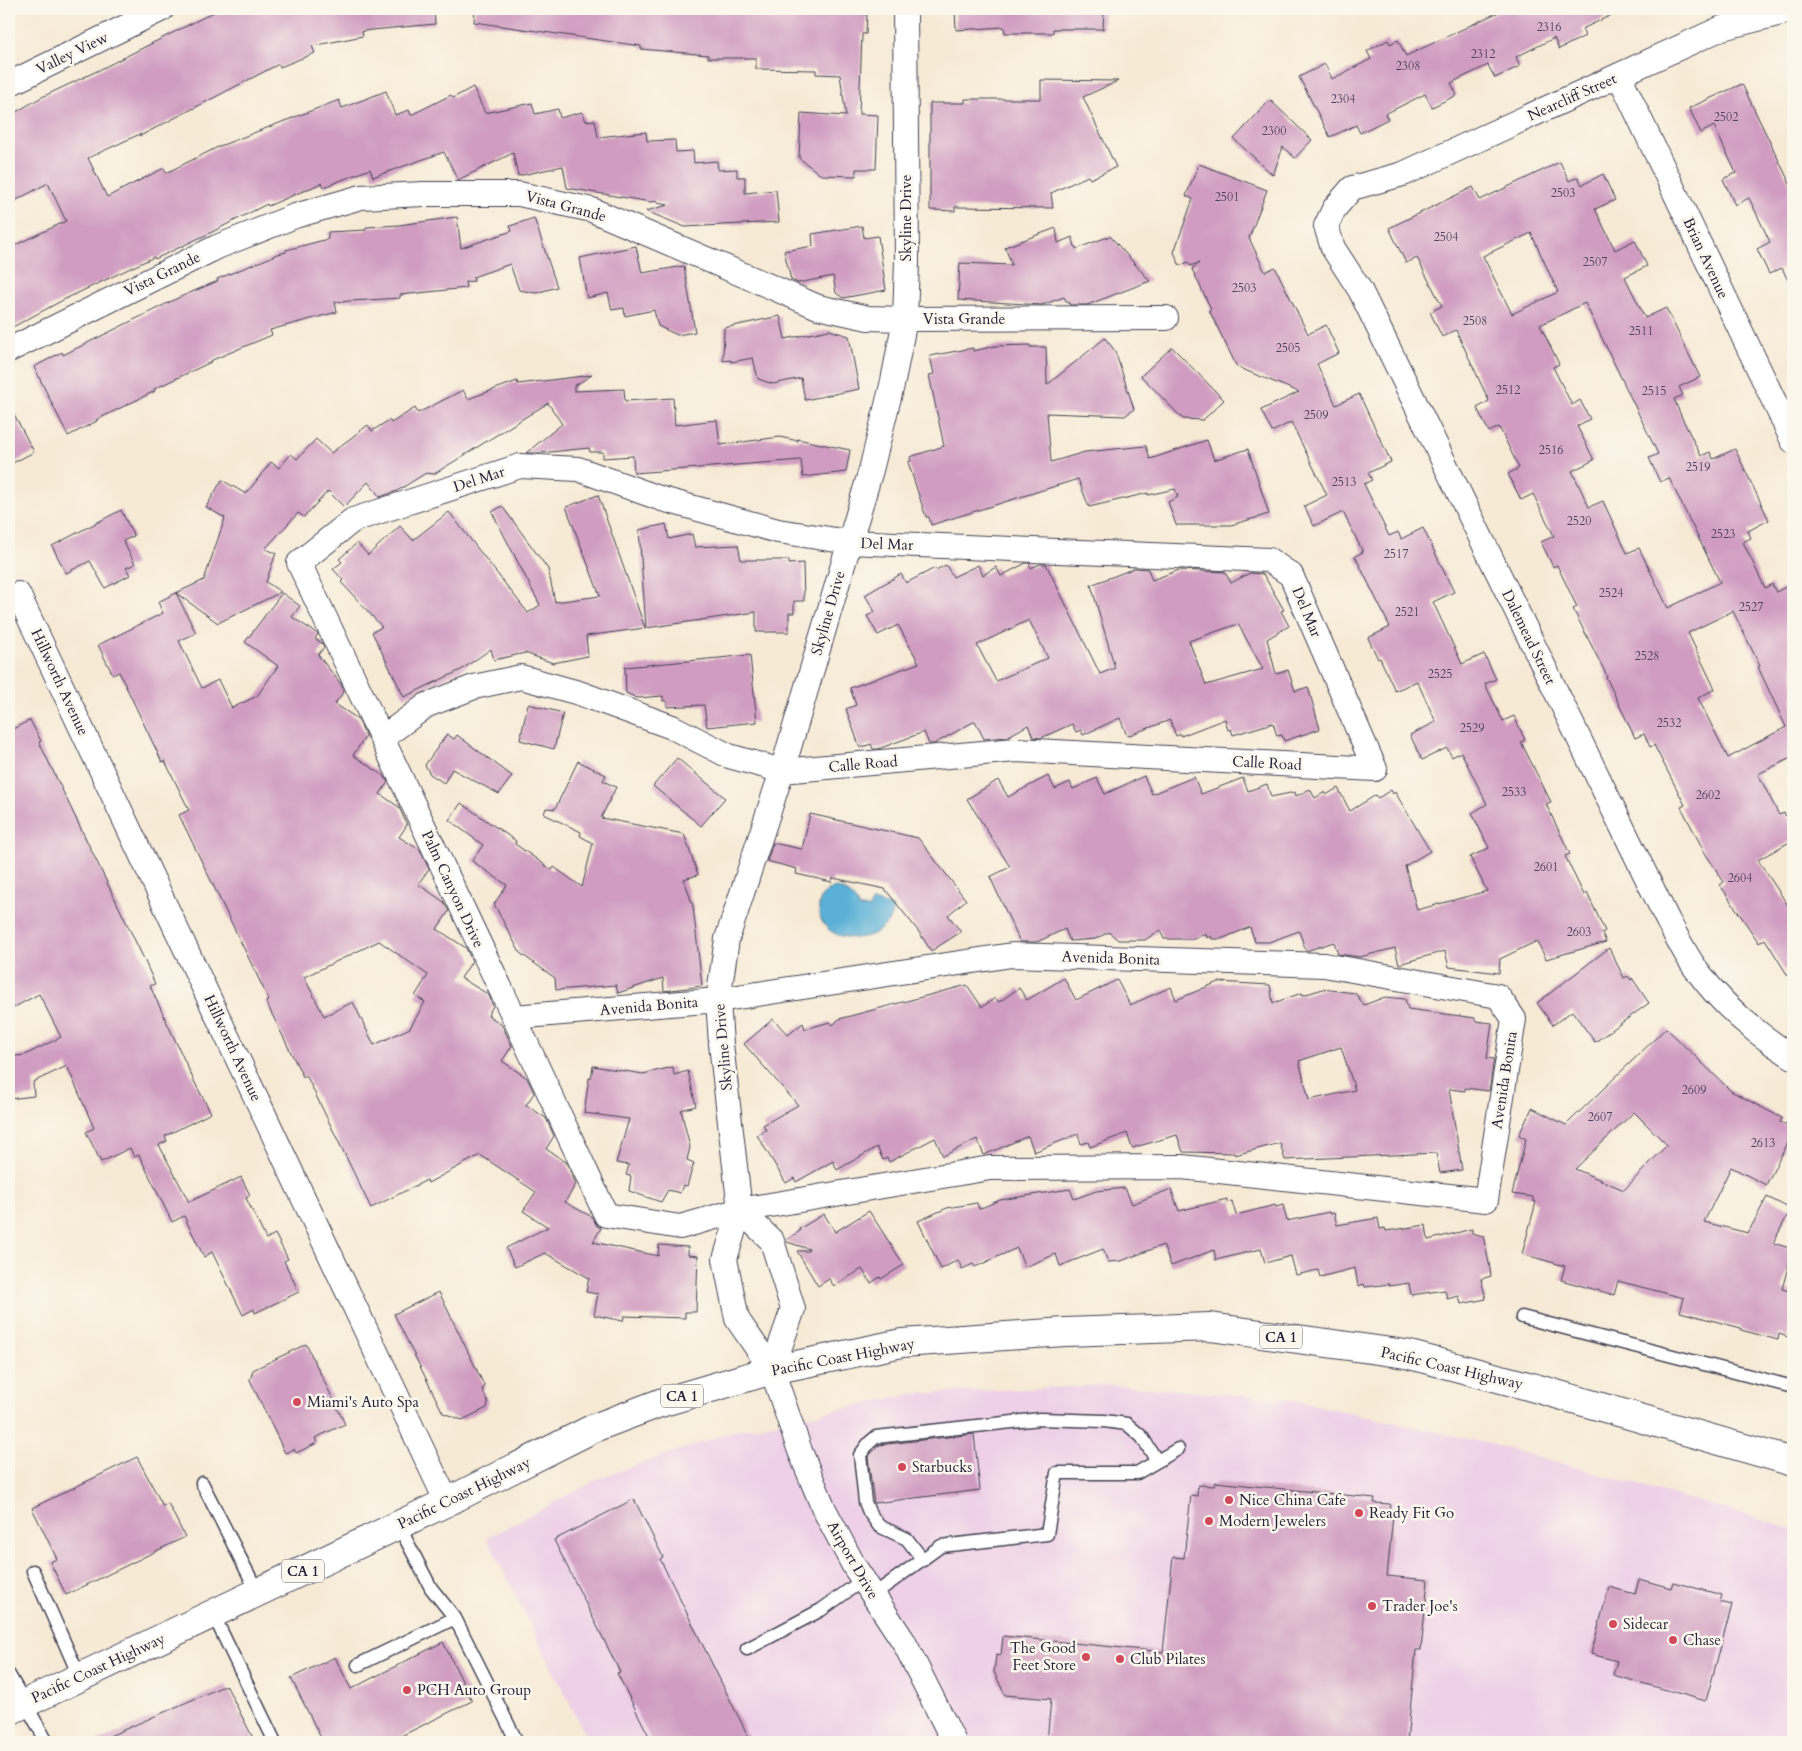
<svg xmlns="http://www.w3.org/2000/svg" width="1802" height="1751" font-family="Cardo,serif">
<rect width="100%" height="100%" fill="#fbf7ec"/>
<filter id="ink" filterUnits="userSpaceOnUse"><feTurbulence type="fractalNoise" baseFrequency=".02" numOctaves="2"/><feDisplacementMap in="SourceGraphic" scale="10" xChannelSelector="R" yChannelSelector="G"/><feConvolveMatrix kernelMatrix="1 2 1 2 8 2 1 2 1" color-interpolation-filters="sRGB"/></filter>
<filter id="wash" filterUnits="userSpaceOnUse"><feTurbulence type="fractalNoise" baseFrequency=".0096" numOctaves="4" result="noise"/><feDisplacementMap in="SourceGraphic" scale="20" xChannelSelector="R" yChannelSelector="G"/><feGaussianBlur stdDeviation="1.12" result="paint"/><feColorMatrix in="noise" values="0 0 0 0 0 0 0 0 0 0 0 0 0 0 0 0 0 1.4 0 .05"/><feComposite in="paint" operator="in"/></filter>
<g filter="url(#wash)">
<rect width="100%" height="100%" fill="#f6ead5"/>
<path fill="#eed0e7" d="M1112 1385 1294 1400 1499 1446 1793 1528V1742H589L487 1538 602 1477 735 1431 912 1394Z"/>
<path fill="#5ab0d6" stroke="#3e6988" d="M833 888C846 888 854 897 859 908H869L873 901 893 907C888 950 815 947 819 905 820 896 825 892 833 888Z"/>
<g id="blocks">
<path fill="#d09dc1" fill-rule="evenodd" d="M220 9H434L435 24 362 31 363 36 312 46 315 53 280 67 279 64 140 136V134L88 158 107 197 164 168 166 173 220 146 339 100 342 108 386 91 395 115 409 110 411 115 451 95 453 98 473 87 485 113 532 103 535 114 558 109 560 118 582 112 586 121 595 120 598 137 646 132 647 141 675 140 676 152 693 151 694 163 717 161 718 170 737 169V177H745V193L776 190 779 222 685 227 646 211 668 205 657 203V201L651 202 567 188 563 166 518 176 513 153 458 180 444 152 373 177 370 169 324 187 322 183 268 206 267 204 212 232 155 259 154 257 65 299 9 329V248L66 221 48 183 9 204V116L42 97 97 71Z
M475 9H864L863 14H867L866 34H862L859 114 878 115 876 169H856V176L821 175 799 158 801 113 846 116 840 75 816 74V70L756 69V58H708V55L641 49V46L474 22Z
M955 9H1104L1103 29H1053V33H1005L1004 27 956 30Z
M1505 9H1624L1582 29 1585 36 1559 49 1554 38 1516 57 1520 66 1495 78 1488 65 1451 83 1457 95 1432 107 1425 94 1385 114 1388 119 1360 133 1356 125 1330 137 1299 77 1325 64 1332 79 1371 59 1367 51 1388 40 1390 44 1398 40 1406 56Z
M1041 80 1118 81 1083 97 1116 167 1090 179 1088 176 1051 193 1053 208 955 207V211L930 210V103H965V99H1041Z
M1742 84 1793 190V291L1782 268 1769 274 1757 249 1770 242 1749 198 1735 205 1723 179 1736 173 1714 126 1701 133 1689 108Z
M1270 100 1312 140 1295 158 1283 147 1273 175 1234 139Z
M1560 162 1569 181 1578 177 1582 185 1603 174 1615 200 1595 209 1615 250 1635 240 1647 266 1625 277 1645 318 1666 308 1700 377 1679 387 1683 395 1674 399 1682 418 1701 456 1710 452 1713 459 1735 449 1769 520 1748 531 1751 538 1743 542 1765 588 1772 584 1776 592 1793 583V757L1758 774 1779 815 1784 813 1793 829V840L1758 860 1793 913V984L1765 939 1759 943 1720 885 1724 882 1705 853 1681 807 1685 805 1654 745 1650 747 1644 734 1635 738 1606 677 1607 676 1573 609 1577 607 1557 565 1553 567 1541 542 1554 536 1533 494 1521 500 1508 474 1519 468 1499 427 1489 432 1477 408 1489 401 1456 330 1442 337 1430 312 1442 306 1417 258 1406 263 1389 228 1473 187 1480 200ZM1531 233 1558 292 1512 314 1483 256ZM1585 303 1658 454 1649 458 1660 482 1669 478 1720 582 1668 608 1639 548 1627 553 1603 501 1589 507 1572 471 1594 460 1577 426 1590 419 1580 400 1572 405 1553 367 1559 364 1540 325ZM1733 611 1760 666 1758 667 1786 727 1728 758 1698 698 1715 689 1688 633Z
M1199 164 1267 190 1249 238 1265 272 1275 267 1308 334 1326 325 1339 353 1317 364 1336 405 1359 394 1391 462 1368 473 1372 480 1364 484 1389 536 1398 532 1401 539 1423 528 1454 592 1433 602 1462 664 1484 654 1496 679 1485 684 1503 721 1514 716 1525 740 1521 742 1551 802 1546 804 1570 854 1565 856 1584 895 1587 893 1605 931 1602 933 1606 942 1546 959 1537 941 1500 959 1499 973 1449 967 1445 951 1399 964 1395 948 1360 957 1338 954 1334 942 1306 951 1299 931 1269 942H1255L1250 927 1221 939H1212L1211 936 1207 938 1206 934 1193 939H1164L1160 930 1145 940H1118L1109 932 1095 939 1070 941 1065 929 1037 942H1020L990 877 1010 867 967 799 998 780 1008 797 1048 776 1055 789 1070 782 1073 789 1097 778 1105 794 1144 776 1152 794 1194 777 1201 794 1243 778 1248 791 1267 784 1271 797 1295 792 1296 796 1310 789 1315 798 1325 792 1326 795 1338 788 1350 811 1376 795 1378 798 1391 790 1393 794 1395 792 1430 851 1405 866 1417 910 1487 891 1470 857 1489 848 1472 813 1487 804 1461 752 1452 757 1447 748 1422 760 1410 735 1436 722 1417 681 1395 691 1380 658 1378 659 1368 638 1390 627 1355 556 1363 552 1343 512 1314 526 1304 506 1327 495 1291 422 1272 432 1261 410 1299 392 1237 367 1209 310 1211 309 1192 269 1199 263 1190 266 1188 262 1180 266 1174 252 1193 199 1186 196Z
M457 217 461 248 512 231 510 226 534 218 557 287 536 293 519 290 510 264 473 277 474 281 465 282 466 288 400 295V298L335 302 337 312 270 330 272 335 210 361 211 362 154 389 155 391 96 420 97 421 68 436 34 367 62 352 63 355 180 297 218 281 217 279 274 256V255L286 252V250L328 239V232L366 230V227L399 225Z
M862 226 864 238 878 236 886 290 843 298 836 293 833 276 798 283 791 280 784 251 813 246 812 234Z
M1056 228 1058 243 1072 237 1076 249 1110 236 1150 281 1087 305H1070L1068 301H1066L1064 297 1042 305 958 300 960 263 1012 265 1005 247Z
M636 246 642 273 684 266 695 332 677 335 658 326 654 310 625 316 624 308 612 310 608 293 587 298 580 258Z
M780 316 785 339 829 330 849 336 859 389 805 400 801 378 773 384 758 379 753 358 731 362V360L723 361 724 328Z
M1105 338 1115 351 1134 409 1125 416 1047 413 1051 462 1085 452 1146 446 1150 459 1207 440 1214 460 1248 449 1269 514 1231 525H1176L1168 502 1178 497 1175 489 1148 495V493L1089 507 1078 479 931 525 929 517H926L908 462 911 461 910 457 944 446 929 375 934 374 930 356 973 348V351L995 346 1030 345V347H1046L1047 385Z
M1172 347 1224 400 1203 420 1183 419 1141 376Z
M592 375 574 386V391L624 389 625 401 673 398 675 425 717 420 720 445 780 437 798 441 797 439 850 450 846 472 803 477 801 460 634 473 633 456 603 458V452H590L589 448 540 453H526L562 424 548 403 434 474 426 473 397 491 380 497 368 482 344 507 328 491 304 517 298 513 265 549 276 553 266 582 281 592 218 623 176 593 204 580 225 518 206 507 222 480 246 494 271 462 279 468 291 454 297 459 316 439 331 453 368 425 372 431 389 420 391 423 415 408 418 413 463 390 468 399 517 381 518 384Z
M9 405 34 452 9 465Z
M598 495 645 628 586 636 588 656 553 663 525 653 494 660 491 649 461 670 404 697 372 632 382 627 341 582 343 580 333 569 342 562 339 559 357 543 368 555 400 526 413 540 449 512 528 613 540 605 492 512 502 506 548 569 555 602 600 596 566 507Z
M121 510 134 536 123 541 135 564 126 568 130 575 105 588 90 561 66 573 52 546Z
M666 524 669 539 692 534 695 547 738 545 741 560H789V564L803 563 804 601H794V613H789V632H756V612L646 628 639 530Z
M1026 563H1029L1031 568 1040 564H1046L1100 674 1115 668 1091 585 1135 568 1148 569 1152 580 1179 570 1225 572 1231 583 1250 573 1263 574 1284 610 1281 611 1289 626 1267 639 1276 674 1288 670 1295 691 1308 687 1320 729 1284 741 1282 735 1277 736 1273 723 1233 735 1231 729 1228 730 1225 719 1181 736V734L1176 736 1170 720 1127 736 1120 718 1083 735 1081 730 1076 732 1072 724 1041 738 1033 737 1028 725 1007 737 984 739 975 721 934 744H929L924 732 878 749H873L871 744 860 748 846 709 856 705 850 688 919 663 898 625 878 635 867 616 875 612 865 595 901 574 906 583 935 568 936 570 946 565 953 577 978 565 983 575 996 567 1001 576ZM1029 620 1048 658 996 681 977 645ZM1238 624 1263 669 1206 685 1189 641Z
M176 593 196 633 179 641 202 688 218 680 232 708 257 696 278 666 245 642 282 593 300 606 292 617 318 634 315 639 322 643 324 647 318 655 341 684 344 691 335 704 358 719 366 736 353 755 384 776 388 782 380 794 399 807 407 825 399 837 420 850 429 869 418 884 444 902 449 911 437 929 466 948 472 961 461 978 489 995 493 1006 488 1015 502 1025 512 1046 502 1061 527 1078 534 1093 526 1105 546 1118 554 1136 546 1149 566 1162 576 1184 565 1202 592 1217 597 1226 601 1228 593 1242 658 1256 659 1245 688 1247V1255L698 1256 696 1312H685V1318L624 1316 623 1321 594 1315 598 1294 586 1292 589 1278 545 1253 515 1267 506 1248 548 1227 523 1211 536 1192 480 1155 428 1183 427 1180 371 1208 306 1075 303 1077 266 1002 269 1000 179 815 189 810 165 761 162 762 119 672 113 675 98 645 163 613 158 602ZM379 941 428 975 415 996 425 1002 410 1028 374 1045 353 1002 324 1016 304 977Z
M750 655 757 722 707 727 704 705 667 707V701H663V696L637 698 626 693 625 667Z
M528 704 563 713 554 749 520 740Z
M30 720 41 741 39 742 143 957 155 984 150 986 195 1083 211 1113 165 1136 167 1141 159 1145 189 1202 241 1177 250 1195 246 1198 266 1239 275 1234 288 1259 284 1261 299 1292 255 1313 254 1309 243 1315 212 1252 204 1257 184 1216 172 1222 139 1155 134 1157 130 1148 101 1162 86 1132 94 1128 67 1066 33 1082 34 1096 9 1099V1057L25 1055 61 1037 39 994 9 1010V731Z
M447 734 454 739 457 735 512 776 499 794 452 769 444 783 430 774 425 765Z
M677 758 725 798 701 826 653 786Z
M578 761 606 775 603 781 616 787 601 818 684 834 698 875 684 879 693 906 702 986 664 991 663 978 618 993 616 985 556 990 555 978 520 953 494 904 507 885 472 861 483 845 449 820 461 803 516 841 515 844 552 870 554 867 582 887 593 843 580 836 581 832 544 814 546 808 555 809Z
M810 814 918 838 966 900 948 915 961 932 931 951 919 932 885 889 833 878 832 882 796 874 797 869 767 861 773 843 802 849Z
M1609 948 1624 978 1628 976 1631 980 1632 978 1649 1003 1595 1042 1572 1011 1553 1025 1537 1003Z
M1064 978 1076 1000 1117 980 1130 1005 1171 987 1176 1000 1218 982 1270 985 1273 1003 1302 993 1303 995 1323 989 1355 993 1364 1005 1385 997 1405 999 1408 1009 1475 1018V1021L1492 1023 1487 1058 1494 1059 1489 1091 1465 1088V1091L1449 1089 1462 1170 1440 1173 1436 1153 1285 1160 1280 1143 1235 1155 1234 1153 1183 1152 1177 1135 1132 1148 1127 1133 1090 1147 1088 1142 1081 1144 1078 1134 1034 1152 1028 1136 984 1155 977 1139 943 1156 935 1138 889 1162 887 1158 883 1160 877 1147 837 1170 833 1161 796 1182 794 1178 786 1183 757 1135 766 1130 763 1125 798 1105 744 1044 773 1019 788 1035 803 1023 805 1029 830 1022 833 1025 839 1019 967 985 982 1007 995 998 999 1002 1019 988 1027 1000ZM1341 1047 1355 1090 1309 1100 1299 1061Z
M1666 1028 1731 1091 1782 1118 1780 1122 1793 1129V1133L1766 1185 1731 1167 1704 1222 1748 1233 1767 1197 1791 1209 1773 1243 1793 1249 1782 1289 1793 1292V1315L1788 1337 1779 1334 1778 1340 1741 1330V1328L1680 1312 1684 1298 1618 1281 1614 1295 1561 1280 1565 1266 1522 1254 1536 1202 1533 1201V1197L1512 1194 1526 1139 1519 1135 1532 1108 1566 1125ZM1634 1112 1667 1145 1624 1190 1575 1169Z
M593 1066 643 1074 673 1067 674 1075 688 1071 696 1106 681 1110 690 1147 687 1160 694 1163 687 1186 683 1185 680 1193 668 1190 661 1202 629 1191 631 1176 626 1175 629 1165 616 1163 629 1119 584 1113 589 1078 591 1079Z
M1125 1188 1132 1204 1171 1189 1179 1211 1227 1199V1202L1232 1201 1236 1215 1275 1205 1276 1207 1283 1205 1287 1221 1329 1212 1330 1214 1334 1213 1337 1225 1378 1218 1380 1229 1385 1228 1386 1231 1426 1225 1428 1240 1472 1229V1233L1483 1236 1489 1263 1491 1276 1481 1279 1486 1299 1461 1304 1459 1296 1447 1299 1445 1290 1411 1295 1409 1283 1389 1286V1284L1365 1287 1364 1284 1358 1286 1355 1268 1320 1277 1318 1270 1296 1275 1291 1256 1265 1263 1261 1249 1216 1260 1214 1250 1171 1266 1163 1245 1121 1261 1108 1262 1103 1249 1060 1266 1056 1254 1025 1267 1017 1248 975 1267 973 1264 962 1269 958 1260 941 1269 918 1221 947 1208 977 1203 979 1209 1000 1200 1070 1189 1074 1199 1096 1191Z
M869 1211 904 1265 881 1279 880 1277 871 1283 862 1269 834 1286 829 1279 818 1286 797 1251H808L809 1249 787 1242 786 1240 800 1231 799 1229 824 1214 835 1232Z
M439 1292 485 1387 482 1389 488 1402 487 1408 462 1420 443 1413 394 1314Z
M306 1344 345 1424 315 1438 317 1443 296 1453 294 1449 285 1453 250 1380 253 1370Z
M974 1434 980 1490 874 1503 868 1457 879 1445Z
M137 1457 163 1506 168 1503 185 1537 66 1595 50 1562 57 1559 32 1508Z
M1215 1482 1375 1498 1374 1503 1390 1504 1388 1516H1393L1387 1576 1428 1580 1421 1650H1416L1407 1742H1047L1051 1699 1005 1695 994 1672 996 1654 1001 1655 1003 1636 1163 1652 1173 1557 1184 1558 1191 1495 1197 1496 1198 1485 1214 1486Z
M634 1499 663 1557 660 1559 751 1742H652L617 1673 620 1672 554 1540Z
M1639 1579 1671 1588 1673 1582 1722 1595 1720 1602 1732 1605 1706 1701 1613 1675 1617 1661 1591 1654 1609 1587 1635 1594Z
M443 1642 472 1701 389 1742H323L291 1678 335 1657 351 1689Z
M226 1685 255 1742H96Z"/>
</g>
</g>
<g filter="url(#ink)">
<use href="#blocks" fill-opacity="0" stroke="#424052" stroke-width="1"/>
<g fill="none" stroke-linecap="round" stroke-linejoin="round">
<g stroke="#424052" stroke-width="15">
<path id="service" d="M1522 1317 1793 1387
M202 1483 258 1593
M399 1526 431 1588 455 1618 517 1742
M923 1560 907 1539 879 1526 869 1512 865 1502 860 1455 869 1443 876 1437 1040 1419 1104 1421 1127 1424 1142 1437 1157 1461
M33 1571 80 1678
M873 1595 941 1546 1047 1534 1057 1473H1137L1178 1449
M213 1614 275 1742
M747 1649 821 1610 863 1580
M358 1665 455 1618
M9 1675 47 1742"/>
</g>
<g stroke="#424052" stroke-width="26">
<path id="minor" d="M905 9 907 261 905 319 893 381 871 470 782 771 727 939 718 1000 721 1044 740 1210 725 1259 737 1319 772 1370 800 1451 824 1509 854 1566 904 1642 954 1742
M1793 10 1722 28 1403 174 1352 188 1334 209 1326 226 1333 248 1360 290 1668 921C1677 937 1685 954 1696 969 1722 1005 1756 1034 1793 1057
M1619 75 1793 441
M9 84 162 9
M9 350 217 247 295 216 361 197 424 194H519L592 210 818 307 868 318 905 319 1166 318
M18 594 447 1502
M382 738 427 705 474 687 521 677 579 693 672 727 729 756 782 771 1016 750 1375 769 1291 575 1269 560 849 542 778 531 662 499 578 469 520 466 353 520 299 563 514 1017 606 1215 680 1227 740 1210 990 1168 1182 1167 1486 1200 1514 1019 1498 996 1324 965 1012 955 718 1000 514 1017
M740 1210 772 1241 793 1309 772 1370"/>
</g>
<g stroke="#424052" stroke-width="30">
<path id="trunk" d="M9 1711 447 1502 594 1428 660 1403 772 1370 902 1343 1065 1332 1210 1327 1406 1354 1528 1386 1793 1462"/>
</g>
<use href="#service" stroke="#fff" stroke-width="12"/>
<use href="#minor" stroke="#fff" stroke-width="24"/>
<use href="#trunk" stroke="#fff" stroke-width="28"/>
</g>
</g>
<g fill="#d1495b" stroke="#fbf7ec" stroke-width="2">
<circle cx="297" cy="1402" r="5"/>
<circle cx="902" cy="1467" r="5"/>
<circle cx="1229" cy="1500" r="5"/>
<circle cx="1359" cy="1513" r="5"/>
<circle cx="1209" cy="1521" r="5"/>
<circle cx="1372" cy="1606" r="5"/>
<circle cx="1613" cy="1624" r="5"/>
<circle cx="1673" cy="1640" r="5"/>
<circle cx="1086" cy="1657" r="5"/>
<circle cx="1120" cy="1659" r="5"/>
<circle cx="407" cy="1690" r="5"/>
</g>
<g text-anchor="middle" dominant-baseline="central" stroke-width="5" stroke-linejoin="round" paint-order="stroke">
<g font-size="12" fill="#4e415c">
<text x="1549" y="27">2316</text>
<text x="1483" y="54">2312</text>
<text x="1408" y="66">2308</text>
<text x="1343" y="99">2304</text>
<text x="1726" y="117">2502</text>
<text x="1274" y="131">2300</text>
<text x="1563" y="193">2503</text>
<text x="1227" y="197">2501</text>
<text x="1446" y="237">2504</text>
<text x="1595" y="262">2507</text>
<text x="1244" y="288">2503</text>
<text x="1475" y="321">2508</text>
<text x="1641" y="331">2511</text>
<text x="1288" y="348">2505</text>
<text x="1508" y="390">2512</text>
<text x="1654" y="391">2515</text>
<text x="1316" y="415">2509</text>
<text x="1551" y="450">2516</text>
<text x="1698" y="467">2519</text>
<text x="1344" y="482">2513</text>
<text x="1579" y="521">2520</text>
<text x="1723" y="534">2523</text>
<text x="1396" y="554">2517</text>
<text x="1611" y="593">2524</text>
<text x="1751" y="607">2527</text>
<text x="1407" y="612">2521</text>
<text x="1647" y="656">2528</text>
<text x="1440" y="674">2525</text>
<text x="1669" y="723">2532</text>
<text x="1472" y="728">2529</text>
<text x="1514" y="792">2533</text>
<text x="1708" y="795">2602</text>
<text x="1546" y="867">2601</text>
<text x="1740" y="878">2604</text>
<text x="1579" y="932">2603</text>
<text x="1694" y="1090">2609</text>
<text x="1600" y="1117">2607</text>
<text x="1763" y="1143">2613</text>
</g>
<g fill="#fbf7ec" stroke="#636270" stroke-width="1">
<rect x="1260" y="1325.5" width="42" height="23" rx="4"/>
<rect x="661" y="1384.5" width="42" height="23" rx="4"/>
<rect x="282" y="1559.5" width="42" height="23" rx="4"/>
</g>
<g font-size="14" font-weight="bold" fill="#22223b">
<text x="1281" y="1337">CA 1</text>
<text x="682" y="1396">CA 1</text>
<text x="303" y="1571">CA 1</text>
</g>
<g font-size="15" fill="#22223b" stroke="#fbf7ec">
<text transform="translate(72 53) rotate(-26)">Valley View</text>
<text transform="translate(1572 97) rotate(-24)">Nearcliff Street</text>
<text transform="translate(566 206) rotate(15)">Vista Grande</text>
<text transform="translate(906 218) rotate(-90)">Skyline Drive</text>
<text transform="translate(1706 258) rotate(65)">Brian Avenue</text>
<text transform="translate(162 274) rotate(-26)">Vista Grande</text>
<text x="964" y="319">Vista Grande</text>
<text transform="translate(479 479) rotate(-18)">Del Mar</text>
<text transform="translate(887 544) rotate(2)">Del Mar</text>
<text transform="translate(1307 612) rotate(67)">Del Mar</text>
<text transform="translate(828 613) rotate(-74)">Skyline Drive</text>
<text transform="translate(1529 637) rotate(64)">Dalemead Street</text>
<text transform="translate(60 682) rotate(65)">Hillworth Avenue</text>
<text transform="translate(1267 763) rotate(3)">Calle Road</text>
<text transform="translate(863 764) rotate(-5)">Calle Road</text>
<text transform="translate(453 889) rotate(65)">Palm Canyon Drive</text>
<text transform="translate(1111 958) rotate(2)">Avenida Bonita</text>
<text transform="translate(649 1006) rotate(-5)">Avenida Bonita</text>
<text transform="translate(723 1047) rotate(-95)">Skyline Drive</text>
<text transform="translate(233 1048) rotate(65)">Hillworth Avenue</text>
<text transform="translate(1504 1080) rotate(-81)">Avenida Bonita</text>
<text transform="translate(843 1357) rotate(-11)">Pacific Coast Highway</text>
<text transform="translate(1452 1368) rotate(13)">Pacific Coast Highway</text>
<text transform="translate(464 1493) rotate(-26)">Pacific Coast Highway</text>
<text transform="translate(853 1560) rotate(60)">Airport Drive</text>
<text transform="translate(98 1668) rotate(-25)">Pacific Coast Highway</text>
</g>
<g font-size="15" fill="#22223b" stroke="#fbf7ec" text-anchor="start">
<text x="307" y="1402">Miami's Auto Spa</text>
<text x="912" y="1467">Starbucks</text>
<text x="1239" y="1500">Nice China Cafe</text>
<text x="1369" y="1513">Ready Fit Go</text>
<text x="1219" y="1521">Modern Jewelers</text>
<text x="1382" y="1606">Trader Joe's</text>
<text x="1623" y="1624">Sidecar</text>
<text x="1683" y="1640">Chase</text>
<text x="1076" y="1648" text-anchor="end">The Good<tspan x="1076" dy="17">Feet Store</tspan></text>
<text x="1130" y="1659">Club Pilates</text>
<text x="417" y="1690">PCH Auto Group</text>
</g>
</g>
<rect width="1802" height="1751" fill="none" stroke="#fbf7ec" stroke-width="30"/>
</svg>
